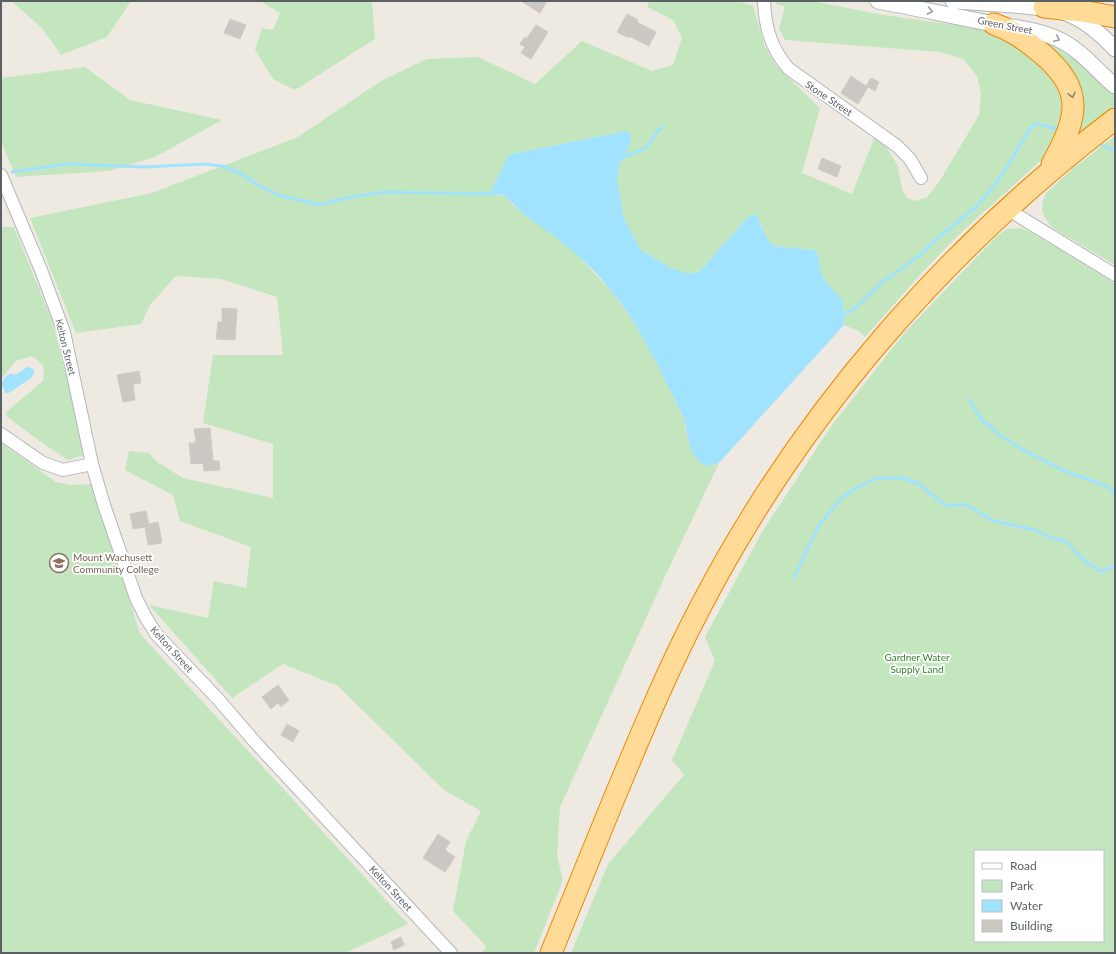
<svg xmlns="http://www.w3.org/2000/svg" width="1116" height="954" font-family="Lato,sans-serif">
<rect width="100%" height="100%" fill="#eeeae2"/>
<path fill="#c3e6be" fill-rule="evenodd" d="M11 1H131L107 37 61 55 42 28Z
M260 1H372L375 39 295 90 273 79 255 50 262 28 273 30 280 13Z
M649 1H738L753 6 765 47 777 67 820 108 802 173 852 194 875 136 885 145 898 166 902 189 907 198 915 201 927 197 939 182 979 115 981 93 977 76 963 59 940 52 785 40 779 29 785 6 775 4 777 1H811L884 15 975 28 986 30 1009 39 1057 80 1067 115 1056 147 953 240 920 275 865 337 859 331 844 325 843 300C836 293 826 284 822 275 818 266 822 259 814 250L774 246C767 240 764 233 761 224L748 217 700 271 689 274 669 267 641 250 624 219 616 177 619 165 626 153V131L512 154 507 158 491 191 494 195H502L507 197 513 205 525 215 546 229 573 250 613 293 634 322 653 355 684 419 688 439 712 466 719 463 668 570 560 807 557 856 563 880 534 953H482L486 946 453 911 466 841 481 811 444 790 338 686 283 664 232 698 149 605 208 618 214 581 246 588 251 547 180 521 173 495 125 470 129 451 149 453 157 462 183 478 273 498V444L203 423 213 355H283L277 297 221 279 176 276 150 305 141 324 76 333 30 218 152 193 298 137 381 81 427 59 478 57 535 84 582 41 652 71 673 65 682 38 673 20 647 7Z
M1037 36 1068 51 1105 88 1115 94V106L1079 133 1075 131Z
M85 67 130 100 222 120 155 157 109 171 16 177 1 141V78Z
M1115 136V265L1053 228 1044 217 1042 208 1043 201 1046 193 1076 166Z
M1 227H14L53 323 86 454 68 460 44 444 7 417 6 412 43 381C45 367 44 364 32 356L16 361 1 379Z
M1020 228 1028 231 1059 249 1115 284V953H571L608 864 684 775 672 760 715 661 705 637 762 532 832 425 906 331 997 236 1007 229ZM975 851H1103V941H975Z
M1 443 56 482 71 485 94 484 140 634 408 924 345 953H1Z"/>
<path fill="#a1e2ff" d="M626 131 630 133 631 141 626 153 619 165 617 177 624 219 641 250 669 267 689 274 700 271 748 217 752 215H756C762 225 764 238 774 246L814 250C822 259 818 265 822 275 826 284 836 293 843 300L844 325 719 463C714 465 707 467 702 464 686 453 689 429 682 414 661 373 642 329 613 293 590 263 559 238 527 217 521 213 507 196 503 195 500 194 496 195 494 195L491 191 507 158 512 154Z
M28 367 31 368 35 371 32 377 9 393H6L1 384 6 376 10 374C19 376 21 370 28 367Z"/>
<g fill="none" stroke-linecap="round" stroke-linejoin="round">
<path stroke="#a1e2ff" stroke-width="3" d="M1102 145 1115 151
M621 158 646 148 657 132 663 127
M12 172 66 164 143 167 206 164 222 166 240 173 258 185 278 195 320 205 346 198 385 192 495 194
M841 318 861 303 881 283 919 256 933 242 976 207 989 192 1001 176 1032 126 1038 124 1058 129
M969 400 981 419 1000 435 1023 450 1064 471 1104 485 1115 493
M794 577 819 525 841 499 856 488 878 478H902L919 484 935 497 942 503 948 506 965 504 994 521 1035 530 1051 538 1062 540 1068 543 1085 562 1091 565 1094 566 1099 571H1102L1115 566"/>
</g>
<path fill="#cbc7c2" stroke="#d3cbc1" d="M521 1H547L540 13Z
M627 14 638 20 637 22 656 32 649 46 629 36V38L617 32Z
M230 19 246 25 240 39 224 33Z
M536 25 548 32 531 59 521 53 525 47 520 44 525 37 527 38Z
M851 76 866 86 871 78 879 82 875 91 868 87 858 104 841 93Z
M822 158 841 166 837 177 818 169Z
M222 308 237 309 235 340 216 339 218 322H222Z
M139 371 141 383 133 384 135 400 123 402 117 375Z
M210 428 213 461H219L220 470 204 471 203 463 191 464 189 443H196L194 429Z
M146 511 149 524 158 522 162 543 148 545 145 527 133 529 130 514Z
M278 685 289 700 281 707 278 703 271 709 262 697Z
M287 724 299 731 293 742 281 735Z
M438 834 450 842 445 850 455 857 445 872 423 858Z
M401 937 404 945 394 950 391 942Z"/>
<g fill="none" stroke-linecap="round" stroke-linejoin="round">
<g stroke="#b3b6ba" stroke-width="14">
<path id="minor" d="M764 1C765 27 771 49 789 69L897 146 910 159 921 178
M1 175 41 270 64 332 92 464 104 505 136 598 145 616 156 634 218 699 254 741 451 953
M1007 209 1115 275
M1 434 43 463 63 470 92 464"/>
</g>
<g stroke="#b3b6ba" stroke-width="17">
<path id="tertiary" d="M878 1C917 8 956 17 994 24 1018 28 1040 30 1062 41 1083 52 1097 71 1115 86
M953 1C974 2 994 4 1014 5 1032 7 1049 7 1066 13 1085 20 1101 34 1115 49"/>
</g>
<g stroke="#f08600" stroke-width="23">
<path id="trunk" d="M1044 7 1082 11 1115 17
M994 24C1012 30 1025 40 1040 52 1086 90 1078 117 1052 164
M551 953C572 902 593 851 613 801 641 734 668 668 702 604 801 414 945 249 1115 119"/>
</g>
<use href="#minor" stroke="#fff" stroke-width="12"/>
<use href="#tertiary" stroke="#fff" stroke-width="15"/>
<use href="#trunk" stroke="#ffdb97" stroke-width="21"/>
</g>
<defs><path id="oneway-chevron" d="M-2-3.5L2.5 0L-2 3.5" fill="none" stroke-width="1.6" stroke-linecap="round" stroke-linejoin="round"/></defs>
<g stroke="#9da0a2">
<use href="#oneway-chevron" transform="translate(930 11) rotate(11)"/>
<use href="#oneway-chevron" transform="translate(1057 39) rotate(25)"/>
</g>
<use stroke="#8c8573" href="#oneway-chevron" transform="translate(1072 95) rotate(77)"/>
<defs>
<g id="university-ring" transform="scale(1)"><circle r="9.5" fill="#fff" stroke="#8d6e63" stroke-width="1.5"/><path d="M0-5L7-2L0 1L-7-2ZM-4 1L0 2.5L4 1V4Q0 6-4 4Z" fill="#8d6e63"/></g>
</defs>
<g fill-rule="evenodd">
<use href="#university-ring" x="59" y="563"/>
</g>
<g text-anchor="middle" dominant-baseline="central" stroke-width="3.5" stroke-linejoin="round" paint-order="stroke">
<g font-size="10" fill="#5b6064" stroke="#fff">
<text transform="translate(1005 25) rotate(11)">Green Street</text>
<text transform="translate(829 98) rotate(34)">Stone Street</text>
<text transform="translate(66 347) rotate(76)">Kelton Street</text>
<text transform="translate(172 649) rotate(48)">Kelton Street</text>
<text transform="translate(391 888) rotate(47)">Kelton Street</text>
</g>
<g font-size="10" fill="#785e54" stroke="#fff" text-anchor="start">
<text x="73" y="557">Mount Wachusett<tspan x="73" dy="12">Community College</tspan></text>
</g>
<g font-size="10" fill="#398332" stroke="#fff">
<text x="917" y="657">Gardner Water<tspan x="917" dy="12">Supply Land</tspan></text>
</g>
</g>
<rect width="1116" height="954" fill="none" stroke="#5b6064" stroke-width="4"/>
<rect x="974" y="850" width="130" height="92" fill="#ffffff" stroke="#bdbfc1"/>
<rect x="982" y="863" width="20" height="6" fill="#ffffff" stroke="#bdbfc1"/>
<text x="1010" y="870" font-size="12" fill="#5b6064">Road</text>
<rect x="982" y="880" width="20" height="12" fill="#c3e6be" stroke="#bdbfc1"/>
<text x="1010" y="890" font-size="12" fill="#5b6064">Park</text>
<rect x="982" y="900" width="20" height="12" fill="#a1e2ff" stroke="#bdbfc1"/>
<text x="1010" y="910" font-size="12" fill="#5b6064">Water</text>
<rect x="982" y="920" width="20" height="12" fill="#cbc7c2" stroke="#bdbfc1"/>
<text x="1010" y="930" font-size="12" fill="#5b6064">Building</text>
</svg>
